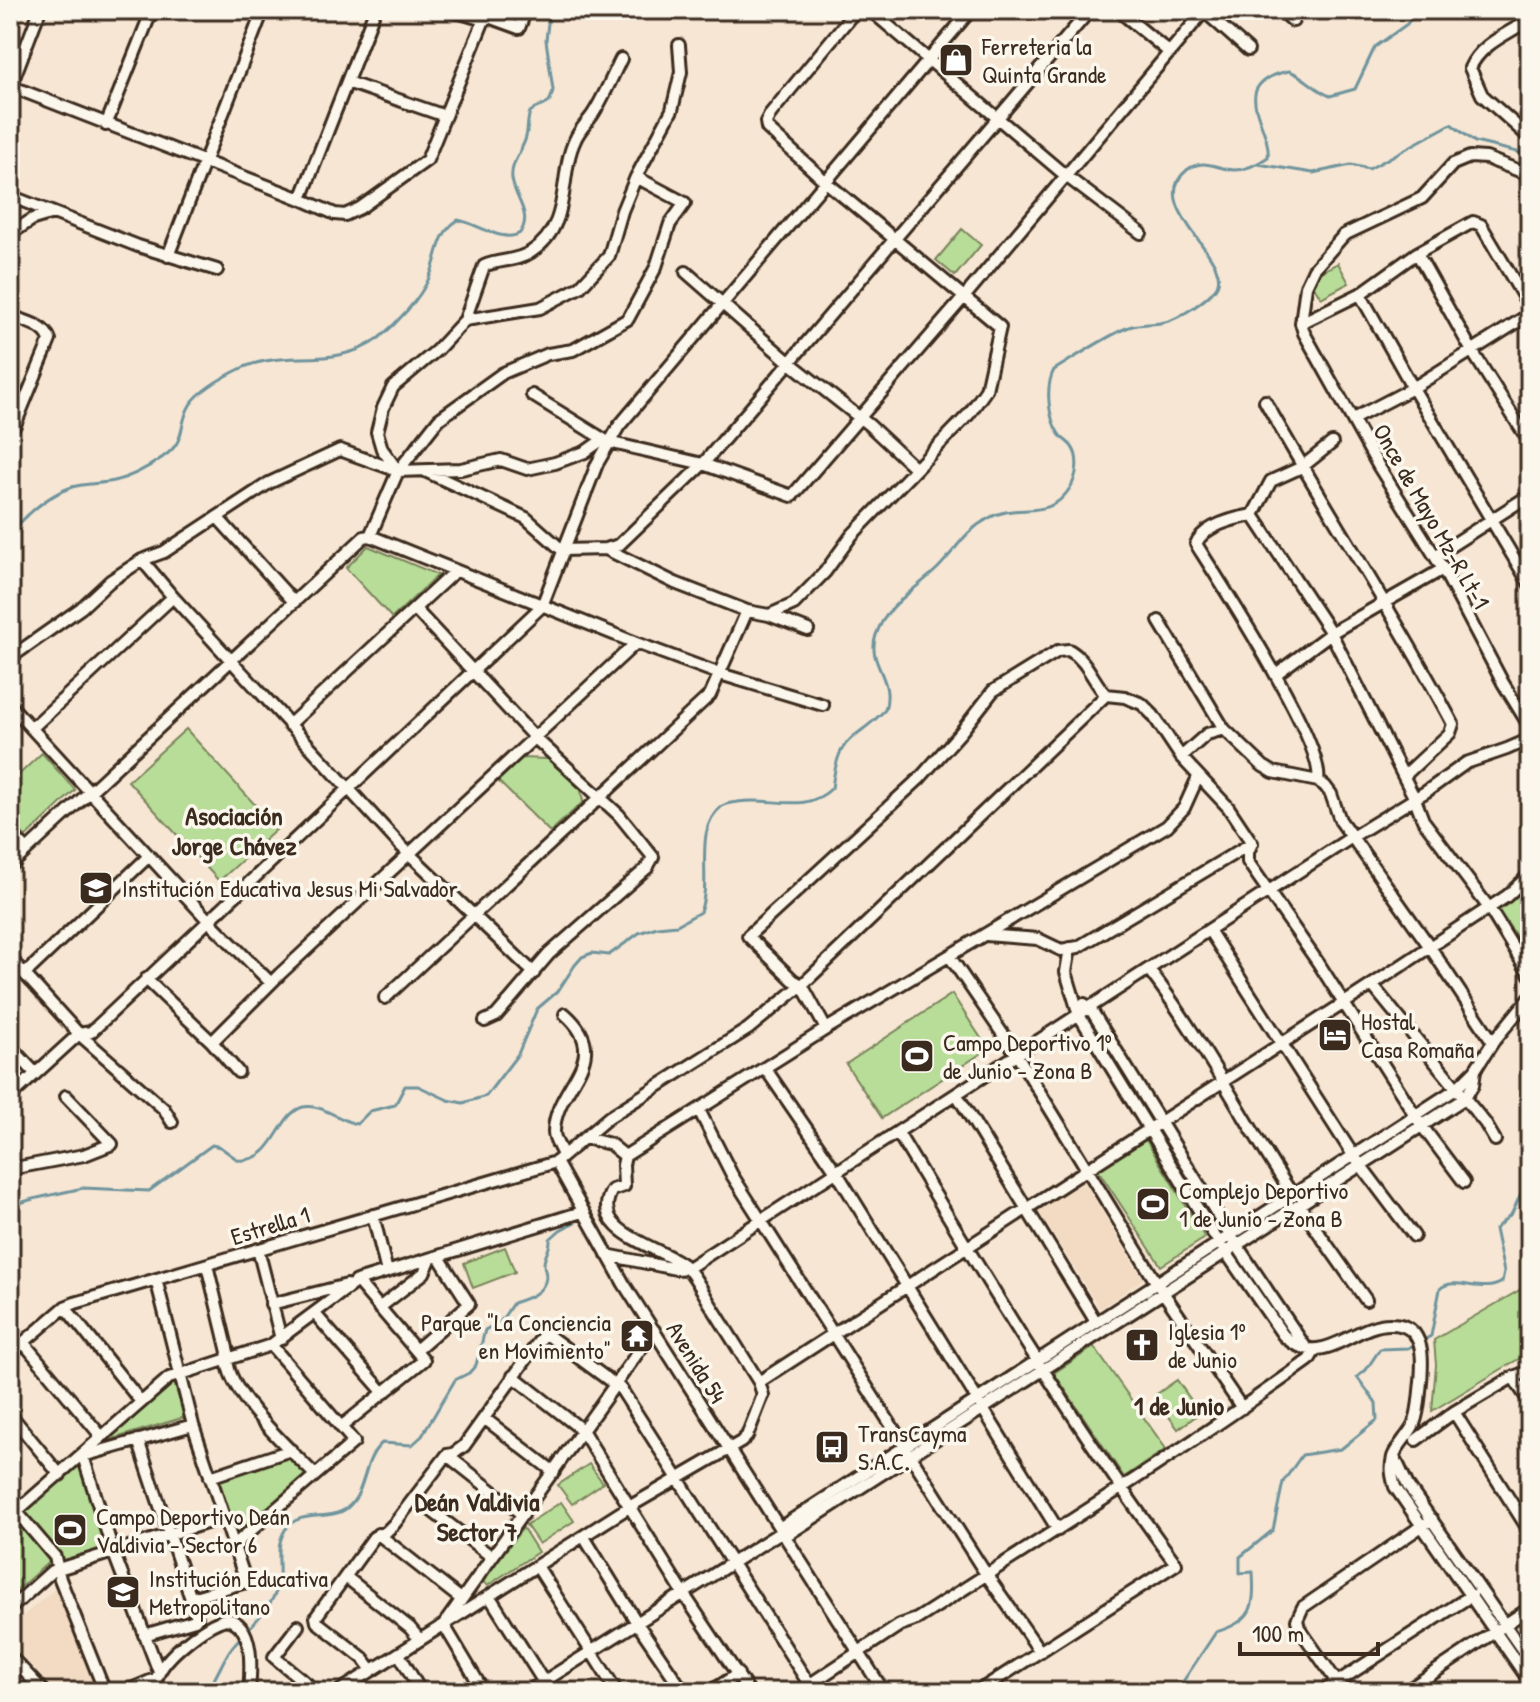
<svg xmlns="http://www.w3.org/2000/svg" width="1540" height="1702" font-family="'Patrick Hand',sans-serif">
<rect width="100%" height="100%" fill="#f6e6d3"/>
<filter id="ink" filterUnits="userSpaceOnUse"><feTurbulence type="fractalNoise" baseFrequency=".0125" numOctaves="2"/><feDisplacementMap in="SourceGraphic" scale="16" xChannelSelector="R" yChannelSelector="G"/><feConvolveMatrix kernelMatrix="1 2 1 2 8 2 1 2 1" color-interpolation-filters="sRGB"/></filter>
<g filter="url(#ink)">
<path fill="#f2dbc2" d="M1084 1182 1143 1279 1100 1309 1038 1210Z
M57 1587 101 1692H55L10 1642V1627Z"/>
<path fill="#b8dd98" stroke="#7a845b" stroke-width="2" d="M962 229 981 245 955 276 936 260Z
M1338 263 1349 283 1321 298 1309 278Z
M368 546 438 575 392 618 346 568Z
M186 729 277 829 219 881 128 781Z
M42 753 75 790 26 837 10 821V783Z
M522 758 548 759 581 790 583 802 550 832 498 781Z
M1530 883V957L1498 909Z
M952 994 988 1049 882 1118 846 1064Z
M1146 1140 1205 1238 1161 1266 1098 1170Z
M505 1247 515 1272 473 1288 464 1263Z
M1530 1284V1352L1432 1411 1436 1365 1434 1340Z
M1094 1347 1166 1449 1124 1477 1054 1373Z
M1177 1380 1200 1413 1178 1429 1154 1396Z
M174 1383 185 1417 109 1440 108 1439Z
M291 1456 308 1476 238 1536 216 1479Z
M589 1464 603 1483 572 1504 558 1485Z
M80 1465 107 1548 62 1563 57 1552 24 1511Z
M561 1502 574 1521 539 1544 526 1525Z
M16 1519 51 1560 10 1596V1524Z
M523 1528 538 1552 487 1586 482 1580Z"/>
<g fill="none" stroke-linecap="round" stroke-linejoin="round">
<path stroke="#6f949d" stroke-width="3" d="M1258 164 1313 173 1351 165 1369 169 1451 124 1475 142 1530 155
M10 534C26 515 48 495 72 487 86 483 100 484 114 481 131 477 149 467 163 457 187 441 178 425 190 405 201 388 227 375 244 367 287 349 336 370 379 338 397 323 420 299 429 278 439 257 436 234 458 220 477 223 503 244 520 233 533 214 515 200 512 179 510 163 522 152 526 137 528 129 527 120 530 112 542 101 549 111 553 90L546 40 549 15 553 10
M10 1206 33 1199 83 1188 149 1191 212 1145 220 1147 238 1160C276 1163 277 1114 303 1107 322 1103 339 1121 357 1124L370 1111 395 1105 405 1086H418L448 1100 463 1103 486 1096 518 1054 537 1009 558 991 575 965 582 957 592 953 609 955 639 933 657 927 677 925 700 912C713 880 692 830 721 807 725 803 732 803 738 802 771 796 805 815 832 788 839 732 851 745 885 710 895 677 866 664 876 635 886 605 916 589 937 569 957 549 963 532 989 518 1019 501 1048 523 1070 488 1077 477 1080 458 1072 447 1069 442 1062 439 1059 434 1048 418 1045 386 1054 370 1074 358 1108 335 1129 327 1140 323 1154 325 1165 322 1179 319 1207 300 1215 289 1238 261 1143 206 1187 170 1204 157 1216 169 1234 170 1246 170 1258 164 1268 157 1272 125 1224 84 1289 71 1305 76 1314 90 1330 96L1355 89 1375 47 1407 24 1417 10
M1422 1341 1431 1336 1440 1289C1454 1275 1483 1295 1502 1282L1504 1272 1495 1229 1512 1213 1522 1191 1530 1181
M205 1692C216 1681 221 1663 230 1650 245 1629 272 1611 278 1585 282 1566 274 1548 285 1530 299 1508 330 1522 347 1508 367 1492 362 1460 382 1443L412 1445 422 1436 455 1380 469 1373 476 1365 485 1330 501 1321 513 1303C526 1299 545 1293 546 1277 546 1272 544 1268 544 1264 544 1255 551 1249 550 1239L560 1230 575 1222
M1176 1692 1216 1632C1253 1621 1255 1608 1253 1572L1240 1573V1557L1273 1530 1283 1482 1302 1455 1341 1449 1377 1420 1376 1403 1357 1377 1366 1370 1380 1349 1408 1348 1415 1344"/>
<g stroke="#3b2a1e" stroke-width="16">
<path id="minor" d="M450 10 484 20
M870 10 1066 176 1141 233
M1118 10 1170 53
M1281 10 1293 21
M1204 11 1248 50
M486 16 519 28 526 10
M1530 19C1509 34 1481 43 1470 68L1482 95 1530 138
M347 82 445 116
M10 86 301 199 335 214 345 215 360 208 427 160 488 10
M10 88 40 10
M106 125 152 10
M1530 175 1486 158 1470 157 1453 164 1422 198 1344 235 1314 269 1306 286 1301 323 1304 333 1379 467 1443 569 1503 683 1530 727
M10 196 138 246 217 270
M301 199 375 10
M10 234 33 219 53 213
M1417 253 1472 351 1530 443
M168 256 263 10
M686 272 789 362 869 425 915 468
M1360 294 1413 388 1530 585
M10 316C24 321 45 325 50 340L15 425
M465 320 484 266C500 259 516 262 531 252 573 225 558 175 575 140 579 130 587 123 593 114 604 97 612 77 621 59
M1301 323 1360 294 1417 253 1473 222 1481 225 1530 308
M532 395 608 442 703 464 792 496 965 296 1205 10
M1265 401C1326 510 1395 614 1453 724L1450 733 1404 776
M1353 419 1413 388 1530 314
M398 471 382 449 377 432 383 408 393 387 437 350 465 320 540 308 580 287 609 256 622 211 636 177 672 110 681 72 679 45
M425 471 526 518 562 550 606 549 675 583 747 611 769 615 808 630
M1253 515 1331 633 1415 799 1423 820 1489 908 1530 975
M217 517 294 602
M370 536 636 643 720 674 823 705
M606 549 619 545 703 464 1090 10
M1435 556 1530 495
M142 560 173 597 401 846 534 973
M415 609 534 737 619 815 653 857 647 868 549 954 496 1016 485 1021
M769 615 794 604 825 572 852 535 969 414 986 390 1000 327 826 182 767 128 766 122 771 113 856 10
M1159 621 1224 729
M10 658 81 608 110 581 142 560 164 552 269 483 340 450 398 471 461 469 501 460 527 469 555 463 585 452 602 440 606 441
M1276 674 1331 633 1443 569
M10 705 208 920 271 983
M289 725 455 571
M32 728 173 597
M1181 757 1207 734 1224 729 1263 766 1273 772 1318 781 1325 786 1331 794 1340 820 1430 947 1493 1042
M1318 781C1326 744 1220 582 1196 544 1203 526 1236 518 1253 515L1271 481 1302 467 1332 443
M10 832 27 850
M1252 843 1248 852V862L1319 964 1422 1126 1464 1182
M10 866 364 537 370 536 398 471 439 419 503 373 548 354 573 350 628 319 656 267 670 224 685 203 636 177
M1209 930 1353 1155 1414 1236
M986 935 1038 939 1061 950 1078 947 1252 843
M1070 948 1066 972 1079 1015 1214 1235 1283 1335C1322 1373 1352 1323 1391 1324 1428 1324 1423 1365 1420 1391 1419 1402 1418 1416 1413 1426 1407 1437 1397 1446 1393 1457 1390 1468 1392 1477 1395 1487L1530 1682
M950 957 1017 1055 1156 1282 1242 1408
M10 958 79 1034 164 1109 172 1122
M1149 970C1203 1040 1243 1120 1292 1194
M25 974 149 856
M146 979 212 1042 238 1072
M1372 985 1507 896 1530 874
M385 998 710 695 747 611
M1084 1004 1090 1008 1230 1235 1306 1348
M826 1029 802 985 793 980 748 936 920 778 961 732 993 691 1058 651 1069 650C1088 661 1092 680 1106 695L1125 697 1142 704 1153 715 1181 757 1228 807 1252 843
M212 1042 280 974 636 643
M10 1046 35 1073
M765 1068 837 1173 1058 1530
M957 1095 1096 1322
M10 1097 79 1034 91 1032 542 606 597 464 619 426 971 10
M699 1110 732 1175 986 1574 1039 1650
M898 1133C986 1280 1074 1426 1176 1564L977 1692
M586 1138 610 1144 625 1156 826 1029 1167 826 1184 808 1198 777
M563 1155C560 1148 554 1140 554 1132 554 1085 616 1059 565 1014
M556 1162 624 1284 884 1692
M10 1169 84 1155 112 1144 66 1096
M1299 1205 1366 1300
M373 1215 387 1272
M258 1249 281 1339
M607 1255 676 1269 688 1268 1352 837 1427 791 1466 763 1507 749 1530 739
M207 1265 228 1352C219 1387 292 1451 315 1475
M156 1279 193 1425 246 1582 191 1598
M271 1304 347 1285
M65 1307 141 1402
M379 1308 424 1273 430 1260
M315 1314 384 1393
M23 1342 101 1436
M416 1350 469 1304 439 1257
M10 1354 65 1307 75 1303 556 1162 609 1117 748 1029 802 985 1106 695
M1530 1371 1513 1377 1454 1412 1530 1532
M513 1376 582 1430 683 1593 749 1692
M1513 1377 1530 1403
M759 1382 1372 985 1485 1123 1495 1140
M10 1414 60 1475
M484 1418 554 1472
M341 1427 424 1360 357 1281
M138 1440 197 1617 195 1620 144 1635
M1416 1440 1454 1412
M447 1455 523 1515
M1394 1456 1408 1486 1530 1661
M210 1477 291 1450
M10 1496 20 1508
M415 1498 492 1557
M16 1511 55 1557 60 1579 105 1692
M10 1517 169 1378 271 1345 357 1281 582 1212
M781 1532 790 1533 1465 1098 1473 1085 1475 1070
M378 1534 461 1599
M584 1537 637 1623 684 1692
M234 1545 354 1442 271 1345
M537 1566 617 1692
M346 1577 410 1628 420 1640
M490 1597 550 1692
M10 1609 52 1571 225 1517
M447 1620 654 1330
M444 1625 484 1692
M298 1626 274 1657 317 1692
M399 1654 421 1692
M10 1656 44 1692
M372 1670 363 1658 317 1622 316 1617 374 1537 386 1532 395 1523 447 1455 453 1454 464 1446 545 1333 621 1389 814 1692
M159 1672 113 1551 83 1456 193 1425
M124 1692 157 1678C163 1657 206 1624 226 1619 255 1623 251 1669 249 1692
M338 1692 629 1507 741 1442 747 1436 763 1395 759 1382C743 1356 726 1329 709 1302 703 1292 697 1280 689 1270 670 1248 586 1235 612 1190L624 1186 623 1165 625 1156
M527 1692 781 1532 784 1525 1456 1089 1475 1070 1493 1042 1530 997
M710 1692 738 1674
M798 1692 900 1625 917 1619C1049 1534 1182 1452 1309 1360L1315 1350
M1322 1692 1472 1595
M1344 1692 1299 1628 1297 1620 1303 1607 1432 1519
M1405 1692 1530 1608"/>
</g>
<use href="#minor" stroke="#fbf7ec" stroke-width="10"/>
</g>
</g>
<defs>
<g id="shop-square" transform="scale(1.8)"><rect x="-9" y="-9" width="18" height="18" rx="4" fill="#3b2a1e" stroke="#fbf7ec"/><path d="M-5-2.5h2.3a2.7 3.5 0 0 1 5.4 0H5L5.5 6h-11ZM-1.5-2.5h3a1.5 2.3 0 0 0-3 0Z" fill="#fff"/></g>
<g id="school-square" transform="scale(1.8)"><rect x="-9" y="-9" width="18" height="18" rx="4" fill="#3b2a1e" stroke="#fbf7ec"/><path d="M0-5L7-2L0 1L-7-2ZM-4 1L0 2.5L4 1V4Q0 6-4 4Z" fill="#fff"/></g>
<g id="hotel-square" transform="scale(1.8)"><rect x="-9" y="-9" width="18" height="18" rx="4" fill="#3b2a1e" stroke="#fbf7ec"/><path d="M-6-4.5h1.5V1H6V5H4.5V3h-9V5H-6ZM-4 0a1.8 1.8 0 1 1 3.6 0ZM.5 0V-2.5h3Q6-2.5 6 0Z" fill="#fff"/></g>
<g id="stadium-square" transform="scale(1.8)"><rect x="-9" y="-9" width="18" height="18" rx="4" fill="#3b2a1e" stroke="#fbf7ec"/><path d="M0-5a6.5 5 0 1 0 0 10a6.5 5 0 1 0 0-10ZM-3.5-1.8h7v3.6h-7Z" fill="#fff"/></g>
<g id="temple-square" transform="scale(1.8)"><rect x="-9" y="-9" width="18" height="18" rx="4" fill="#3b2a1e" stroke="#fbf7ec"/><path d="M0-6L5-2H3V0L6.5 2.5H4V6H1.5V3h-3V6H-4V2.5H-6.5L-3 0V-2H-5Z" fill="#fff"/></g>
<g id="church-square" transform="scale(1.8)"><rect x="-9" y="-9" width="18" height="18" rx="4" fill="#3b2a1e" stroke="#fbf7ec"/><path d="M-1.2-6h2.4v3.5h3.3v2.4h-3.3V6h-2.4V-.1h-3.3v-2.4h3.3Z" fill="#fff"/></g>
<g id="bus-square" transform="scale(1.8)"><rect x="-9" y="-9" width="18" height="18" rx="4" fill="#3b2a1e" stroke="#fbf7ec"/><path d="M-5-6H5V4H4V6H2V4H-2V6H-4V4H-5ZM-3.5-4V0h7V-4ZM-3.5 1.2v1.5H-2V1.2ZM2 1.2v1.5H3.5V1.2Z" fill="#fff"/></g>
</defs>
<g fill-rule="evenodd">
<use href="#shop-square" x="956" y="60"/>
<use href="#school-square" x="96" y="888"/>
<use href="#hotel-square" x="1335" y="1035"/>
<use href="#stadium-square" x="917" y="1056"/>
<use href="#stadium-square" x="1153" y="1204"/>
<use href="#temple-square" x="637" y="1336"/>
<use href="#church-square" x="1142" y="1345"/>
<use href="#bus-square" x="832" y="1447"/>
<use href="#stadium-square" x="70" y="1530"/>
<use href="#school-square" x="123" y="1592"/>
</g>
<g text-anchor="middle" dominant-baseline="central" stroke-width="7" stroke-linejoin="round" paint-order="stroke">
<g font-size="24" fill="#3b2a1e" stroke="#fbf7ec" text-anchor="start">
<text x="982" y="46">Ferreteria la<tspan x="982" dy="28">Quinta Grande</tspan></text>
<text x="122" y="888">Institución Educativa Jesus Mi Salvador</text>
<text x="1361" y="1021">Hostal<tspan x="1361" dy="28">Casa Romaña</tspan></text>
<text x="943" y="1042">Campo Deportivo 1º<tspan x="943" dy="28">de Junio - Zona B</tspan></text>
<text x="1179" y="1190">Complejo Deportivo<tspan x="1179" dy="28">1 de Junio - Zona B</tspan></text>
<text x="611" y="1322" text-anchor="end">Parque "La Conciencia<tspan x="611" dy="28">en Movimiento"</tspan></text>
<text x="1168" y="1331">Iglesia 1º<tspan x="1168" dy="28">de Junio</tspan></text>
<text x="858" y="1433">TransCayma<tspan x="858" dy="28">S.A.C.</tspan></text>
<text x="96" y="1516">Campo Deportivo Deán<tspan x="96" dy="28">Valdivia - Sector 6</tspan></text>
<text x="149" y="1578">Institución Educativa<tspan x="149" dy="28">Metropolitano</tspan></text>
</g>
<g font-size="24" fill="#3b2a1e" stroke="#fbf7ec">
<text transform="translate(1432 516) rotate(60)">Once de Mayo Mz-R Lt-1</text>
<text transform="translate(270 1225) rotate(-17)">Estrella 1</text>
<text transform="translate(697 1362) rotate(58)">Avenida 54</text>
</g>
<g font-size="26" font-weight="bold" fill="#3b2a1e" stroke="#fbf7ec">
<text x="234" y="815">Asociación<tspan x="234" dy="30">Jorge Chávez</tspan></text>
<text x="1179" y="1405">1 de Junio</text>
<text x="477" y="1501">Deán Valdivia<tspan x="477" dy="30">Sector 7</tspan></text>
</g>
</g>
<rect width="1540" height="1702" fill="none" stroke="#fbf7ec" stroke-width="40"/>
<rect x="20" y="20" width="1500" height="1662" fill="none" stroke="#3b2a1e" stroke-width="3" filter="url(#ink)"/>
<path d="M1240 1642v12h138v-12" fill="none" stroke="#3b2a1e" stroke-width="4"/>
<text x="1252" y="1642" font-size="24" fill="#3b2a1e" stroke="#fbf7ec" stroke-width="6" paint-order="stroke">100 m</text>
</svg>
